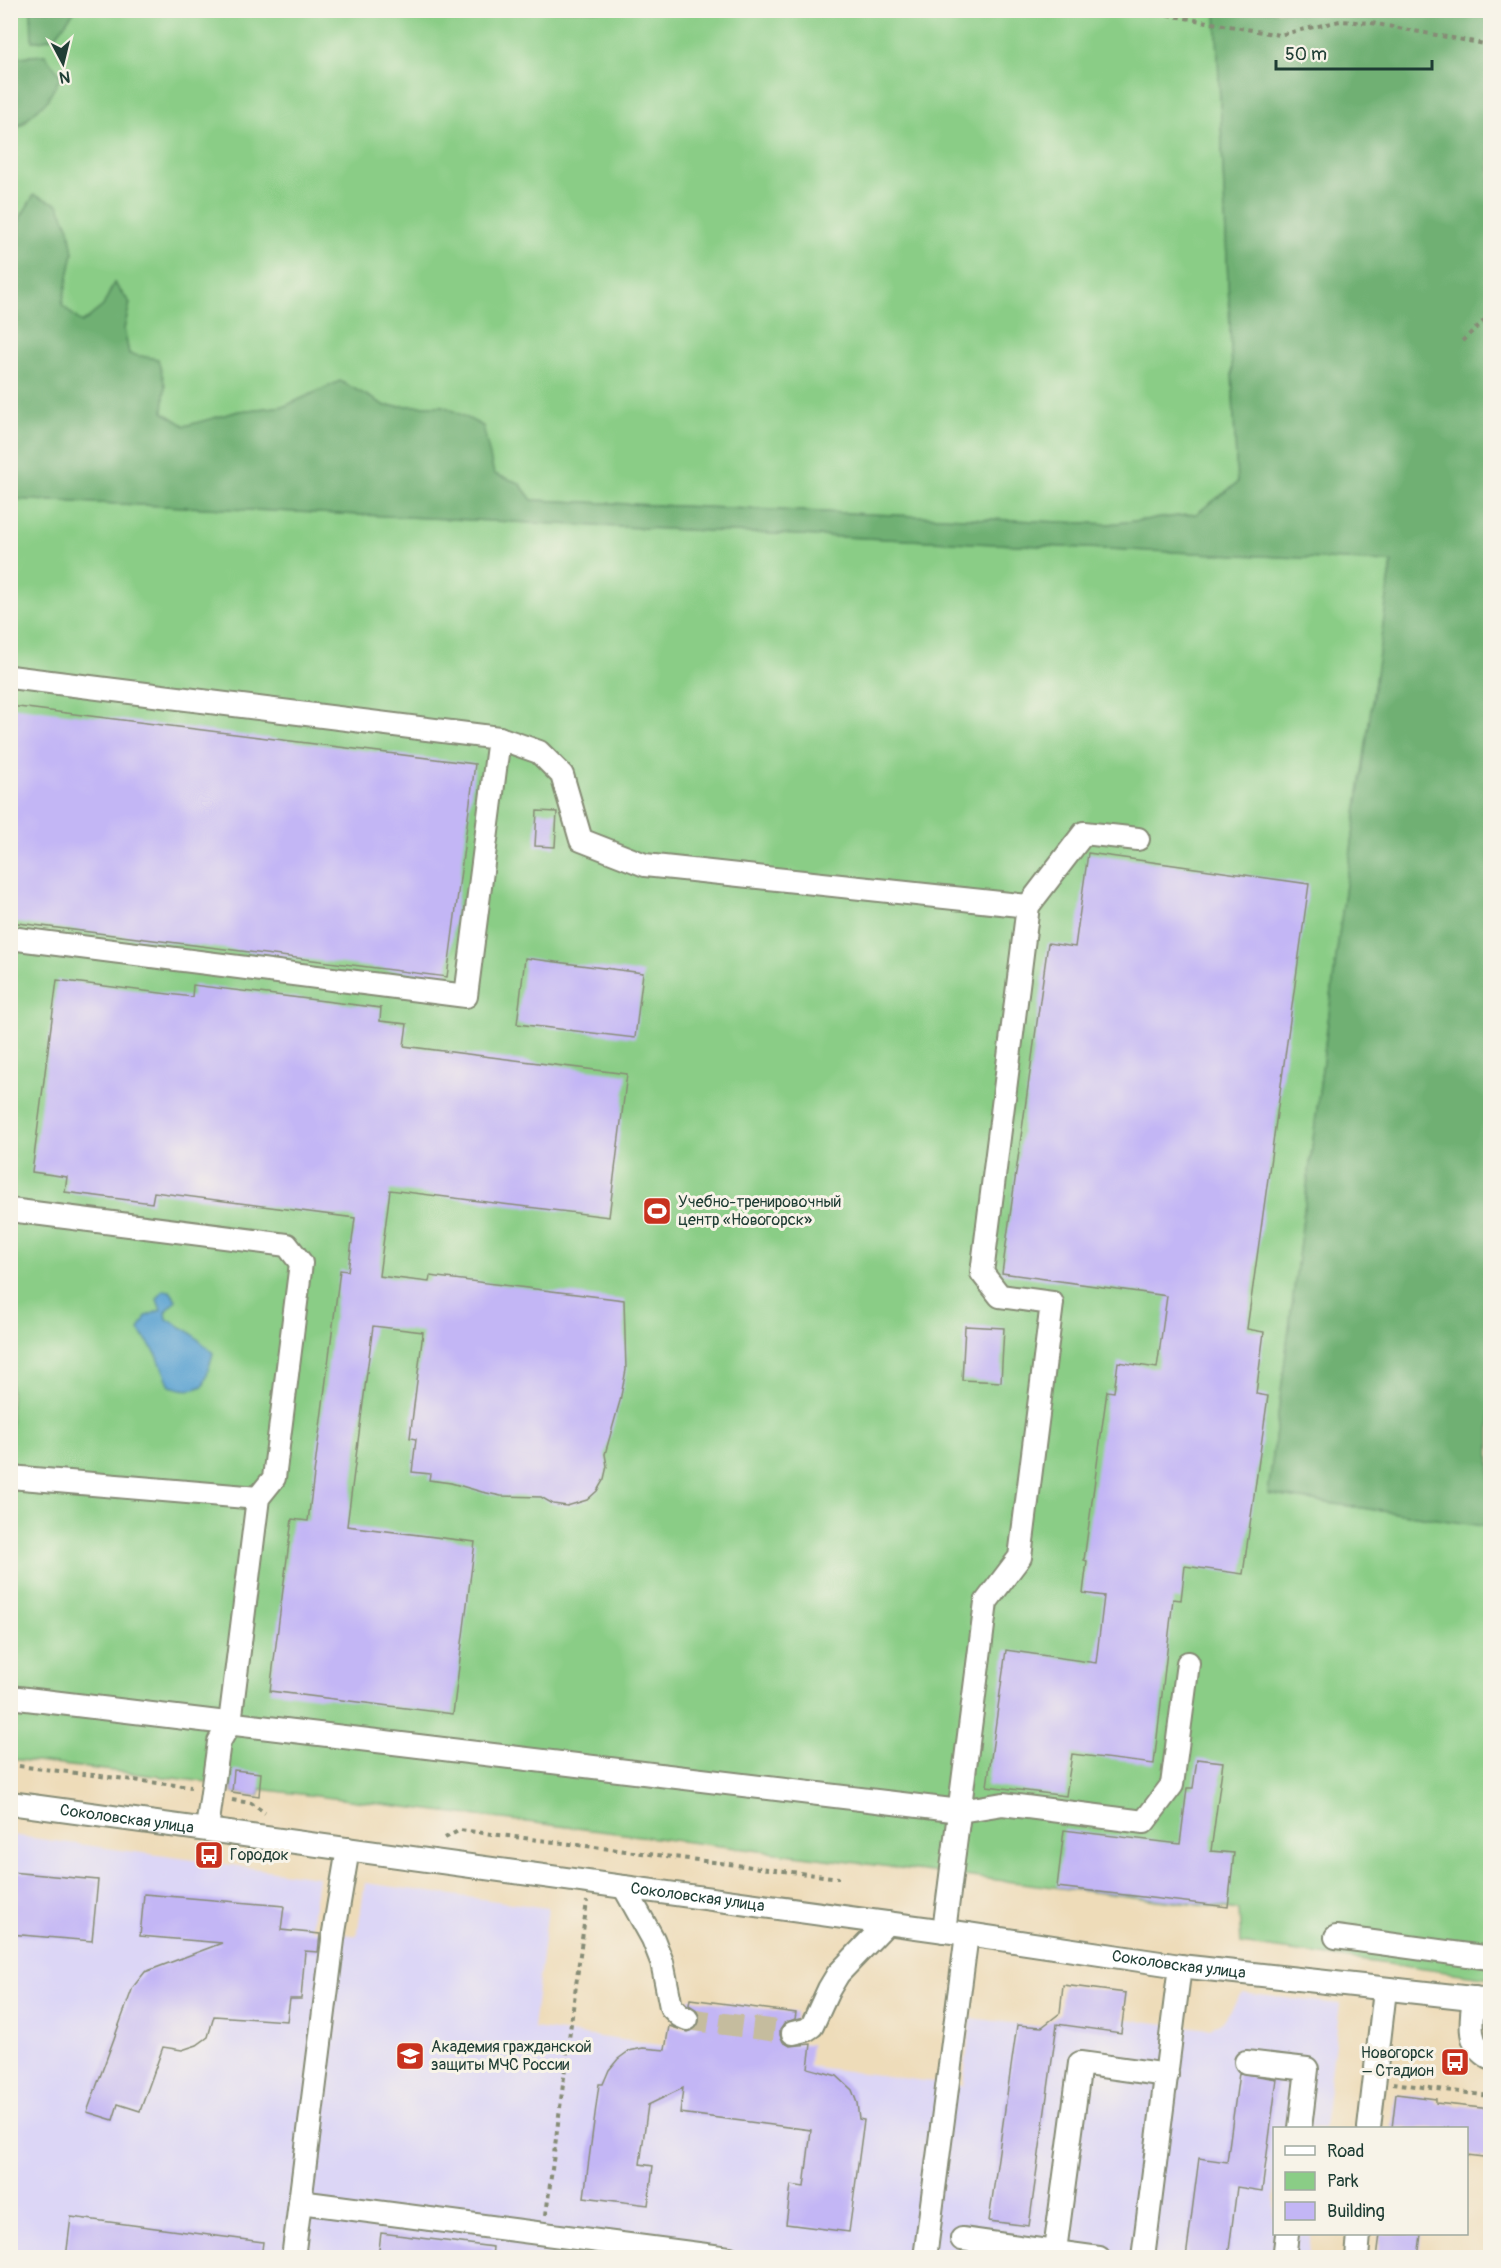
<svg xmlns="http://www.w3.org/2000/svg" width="1501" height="2268" font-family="Pangolin,sans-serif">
<rect width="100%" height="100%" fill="#f7f3e8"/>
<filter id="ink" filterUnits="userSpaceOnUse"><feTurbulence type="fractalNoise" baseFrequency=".0167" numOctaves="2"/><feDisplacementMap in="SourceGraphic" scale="12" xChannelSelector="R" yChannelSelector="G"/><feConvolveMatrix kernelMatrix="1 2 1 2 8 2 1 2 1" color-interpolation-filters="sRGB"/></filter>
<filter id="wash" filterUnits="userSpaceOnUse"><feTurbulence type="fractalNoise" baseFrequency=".008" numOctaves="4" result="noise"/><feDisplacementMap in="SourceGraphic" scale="24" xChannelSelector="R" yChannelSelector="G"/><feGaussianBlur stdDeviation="1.35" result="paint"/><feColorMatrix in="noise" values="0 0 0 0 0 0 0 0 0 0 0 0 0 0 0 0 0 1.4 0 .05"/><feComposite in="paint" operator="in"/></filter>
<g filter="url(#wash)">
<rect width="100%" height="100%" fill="#eedcb9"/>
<path fill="#dcd6f6" d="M11 1835 318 1877 311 1929 357 1936 365 1883 548 1908 533 2028 666 2046 669 2026 686 2028 689 1999 796 2013 792 2042 811 2044 809 2066 948 2084 963 2086 971 2018 1042 2027 1060 2013 1063 1985 1126 1993 1123 2019 1210 2029 1224 2020 1242 1993 1340 2004 1324 2128H1274V2234H1311L1308 2257 11 2258Z"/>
<path fill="#8acd86" stroke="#54855d" stroke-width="1.5" d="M75 10 1216 11 1237 483 1196 514 1109 524 532 500 519 483 494 474 444 406H386L340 381 285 406 239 411 185 426 163 412 165 385 129 354 124 329 130 303 114 283 103 306 82 323 62 305 73 253 20 218 18 245 11 257V133L27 121 45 55 19 57 11 54 10 11H31L33 41C64 40 57 29 75 10Z
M11 499 1392 562 1340 927 1268 1494 1490 1527V1978L1241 1944 1239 1910 260 1789 259 1796 232 1792V1785L11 1759Z"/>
<path fill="#6fb073" stroke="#477654" stroke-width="1.5" d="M31 11V10L75 11C57 29 64 40 32 41Z
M1216 11H1490V1527L1268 1494 1340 927 1392 562 11 499V257L18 245 20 218 34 195 58 204 69 228 73 253 62 305 82 323 103 306 114 283 130 303 124 329 129 354 158 359 165 385 163 412 185 426 239 411 285 406 340 381 386 406H444L483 426 494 474 519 483 532 500 1109 524 1196 514 1237 483Z
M10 54 19 57 45 55 61 76 47 101 11 133Z"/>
<path fill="#5ba3d2" stroke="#3d7083" stroke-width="1.5" d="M163 1290 170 1291 176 1300 166 1312 167 1319 190 1332 213 1353 204 1385C192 1392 183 1390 170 1386L157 1355 139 1330 146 1316 161 1310 157 1299Z"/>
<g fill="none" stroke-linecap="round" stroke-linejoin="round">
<path stroke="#5ba3d2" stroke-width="6" d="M10 14 14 10"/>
</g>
<g id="blocks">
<path fill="#c3b6f5" d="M10 706 475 764 447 977 10 922Z
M537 811 557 812 555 847 535 846Z
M1088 853 1309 884 1247 1329 1264 1332 1256 1394 1268 1396 1243 1574 1185 1566 1181 1600 1173 1599 1154 1764 1072 1754 1066 1796 987 1786 1006 1650 1096 1663 1104 1596 1083 1593 1087 1561 1084 1560 1107 1391 1114 1392 1118 1362 1157 1368 1167 1296 1002 1273 1048 943 1075 947Z
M525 958 643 973 635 1038 517 1024Z
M57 980 192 997 193 985 381 1008 380 1021 407 1024 404 1046 627 1074 609 1217 390 1190 379 1276 429 1282 430 1276 624 1300 626 1370 620 1401 605 1454 607 1466 604 1479 597 1491 587 1500 567 1506 553 1504 541 1497 501 1496 482 1492 451 1483 429 1480 430 1474 412 1472 416 1439 410 1438 423 1332 373 1326 347 1526 475 1542 453 1714 270 1691 292 1519 308 1521 340 1270 348 1271 355 1218 154 1192 152 1203 65 1192 67 1177 32 1172Z
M965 1326 1004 1328 1001 1382 962 1380Z
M1197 1759 1223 1762 1211 1851 1234 1853 1228 1907 1057 1887 1064 1830 1180 1844 1187 1788H1193Z
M234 1770 261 1773 259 1796 232 1792Z
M10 1872 98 1880 92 1941 10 1934Z
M144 1894 284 1906 281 1930 320 1934 318 1952 305 1951 301 1999H290L287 2021 214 2016 208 2037 197 2045 182 2050 163 2047 140 2111 118 2104 113 2120 87 2112 133 1987 145 1972 222 1943 140 1936Z
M1063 1985 1126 1993 1121 2033 1057 2024 1029 2226 989 2221 1017 2025 1042 2027 1060 2013Z
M690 1999 796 2013 795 2019 784 2023 780 2029V2035L783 2042 790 2046 811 2044 808 2068 837 2076 852 2090 857 2103 859 2119 864 2120 849 2232 786 2224 791 2185 804 2187 811 2130 680 2113 683 2088 648 2105 640 2164 653 2166 648 2205 584 2197 599 2084H603L609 2070 618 2059 629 2051 643 2048 665 2050 669 2026 688 2032 696 2029 700 2024V2017L697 2010 689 2005Z
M1239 2073 1277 2079 1262 2191 1237 2187 1228 2258H1186L1199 2158 1227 2162Z
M1396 2094 1436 2099V2103L1491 2109V2158L1467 2155V2128H1392Z
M71 2217 263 2242 261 2258H66Z
M381 2233 493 2247 492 2258H378Z
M1380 2234H1421L1418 2258H1377Z"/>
</g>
</g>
<g filter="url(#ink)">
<use href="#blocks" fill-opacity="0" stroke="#868c76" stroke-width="1.5"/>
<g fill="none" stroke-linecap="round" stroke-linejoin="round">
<path stroke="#c5bc9e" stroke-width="22" stroke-dasharray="22 11" stroke-linecap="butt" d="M687 2019 793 2033"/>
<g stroke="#868c76" stroke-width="26">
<g id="minor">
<path d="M10 677 499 738 466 996 10 938"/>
<path d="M499 738 539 752 562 775 581 840 645 865 1028 906"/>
<path d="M10 1210 287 1245 301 1263 274 1478 258 1498 230 1723 219 1742 207 1829"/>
<path d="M10 1477 258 1498"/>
<path d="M10 1697 960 1811 1003 1804 1144 1822 1172 1785 1188 1663"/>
<path id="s1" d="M10 1803 967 1934 1180 1966 1490 2000"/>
<path d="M624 1887 653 1939 662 1962 671 2007 680 2016 687 2019"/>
<path d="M944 1931 986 1602 1020 1557 1052 1303 1000 1296 982 1273 1028 906 1084 833 1138 839"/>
<path d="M1336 1937 1490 1958"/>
<path d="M1474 1998C1471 2020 1466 2046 1490 2058"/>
<path d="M793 2033 806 2030 812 2026 829 1989 838 1974 887 1923"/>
<path d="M1246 2062 1307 2069 1300 2128"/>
<path d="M1369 2128 1385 1990"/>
<path d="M300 2202 729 2258"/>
<path d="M962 2239 1099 2258"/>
<path d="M293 2258 334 1932 348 1849"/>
<path d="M925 2258 967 1934"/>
<path d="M1054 2258 1080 2063 1167 2075"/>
<path d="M1143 2258 1180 1966"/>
<path d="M1284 2258 1287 2234"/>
<path d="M1357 2258 1359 2234"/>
</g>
</g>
<path stroke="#868c76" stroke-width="4" stroke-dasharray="4.5 4.5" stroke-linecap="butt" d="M1141 10 1279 35 1340 21 1371 23 1490 45
M1462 341 1490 315
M10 1765 191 1787
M232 1800 251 1803 265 1813
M445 1838 460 1830 839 1878
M1393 2083 1490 2096
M546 2215 587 1901"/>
<use href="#minor" stroke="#fff" stroke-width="22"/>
</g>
</g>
<defs>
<g id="stadium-square" transform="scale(1.5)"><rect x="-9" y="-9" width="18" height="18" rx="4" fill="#c8321e" stroke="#f7f3e8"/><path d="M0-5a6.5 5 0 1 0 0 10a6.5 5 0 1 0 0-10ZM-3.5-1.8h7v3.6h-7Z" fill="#fff"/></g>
<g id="bus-square" transform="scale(1.5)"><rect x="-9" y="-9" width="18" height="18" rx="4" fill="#c8321e" stroke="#f7f3e8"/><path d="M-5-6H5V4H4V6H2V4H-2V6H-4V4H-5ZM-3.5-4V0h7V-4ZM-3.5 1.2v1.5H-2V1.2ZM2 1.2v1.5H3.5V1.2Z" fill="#fff"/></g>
<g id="university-square" transform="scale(1.5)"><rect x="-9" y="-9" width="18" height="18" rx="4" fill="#c8321e" stroke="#f7f3e8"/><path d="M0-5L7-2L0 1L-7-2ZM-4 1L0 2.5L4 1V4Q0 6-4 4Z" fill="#fff"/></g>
</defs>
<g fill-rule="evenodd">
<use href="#stadium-square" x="657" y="1211"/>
<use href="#bus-square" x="209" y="1855"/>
<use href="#university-square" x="410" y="2056"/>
<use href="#bus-square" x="1455" y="2062"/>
</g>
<g text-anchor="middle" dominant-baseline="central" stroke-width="6" stroke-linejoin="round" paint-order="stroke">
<g font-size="16" fill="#1f3d34" stroke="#f7f3e8" text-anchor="start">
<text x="678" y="1202">Учебно-тренировочный<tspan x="678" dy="18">центр «Новогорск»</tspan></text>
<text x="230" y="1855">Городок</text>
<text x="431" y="2047">Академия гражданской<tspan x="431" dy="18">защиты МЧС России</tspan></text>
<text x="1434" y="2053" text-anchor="end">Новогорск<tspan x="1434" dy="18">– Стадион</tspan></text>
</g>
<g font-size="16" fill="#1f3d34" stroke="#f7f3e8">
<text stroke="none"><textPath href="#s1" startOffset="118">Соколовская улица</textPath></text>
<text stroke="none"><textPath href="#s1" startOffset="694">Соколовская улица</textPath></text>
<text stroke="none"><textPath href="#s1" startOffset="1180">Соколовская улица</textPath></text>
</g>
</g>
<rect width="1501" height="2268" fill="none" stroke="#f7f3e8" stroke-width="36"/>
<rect x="1273" y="2127" width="195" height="108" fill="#f7f3e8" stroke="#a1aaa0" stroke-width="1.5"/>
<rect x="1285" y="2146" width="30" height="9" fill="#ffffff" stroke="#a1aaa0" stroke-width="1.5"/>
<text x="1327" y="2157" font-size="18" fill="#1f3d34">Road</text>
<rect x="1285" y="2172" width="30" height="18" fill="#8acd86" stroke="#a1aaa0" stroke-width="1.5"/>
<text x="1327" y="2187" font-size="18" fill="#1f3d34">Park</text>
<rect x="1285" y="2202" width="30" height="18" fill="#c3b6f5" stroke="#a1aaa0" stroke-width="1.5"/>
<text x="1327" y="2217" font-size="18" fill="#1f3d34">Building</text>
<g transform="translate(63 63) rotate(173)" stroke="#f7f3e8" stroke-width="4.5" paint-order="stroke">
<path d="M0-4.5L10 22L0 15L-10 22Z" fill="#1f3d34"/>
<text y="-9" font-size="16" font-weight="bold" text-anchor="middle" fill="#1f3d34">N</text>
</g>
<path d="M1276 60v9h156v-9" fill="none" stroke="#1f3d34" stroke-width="3"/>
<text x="1285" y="60" font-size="18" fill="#1f3d34" stroke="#f7f3e8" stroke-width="4.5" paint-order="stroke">50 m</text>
</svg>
